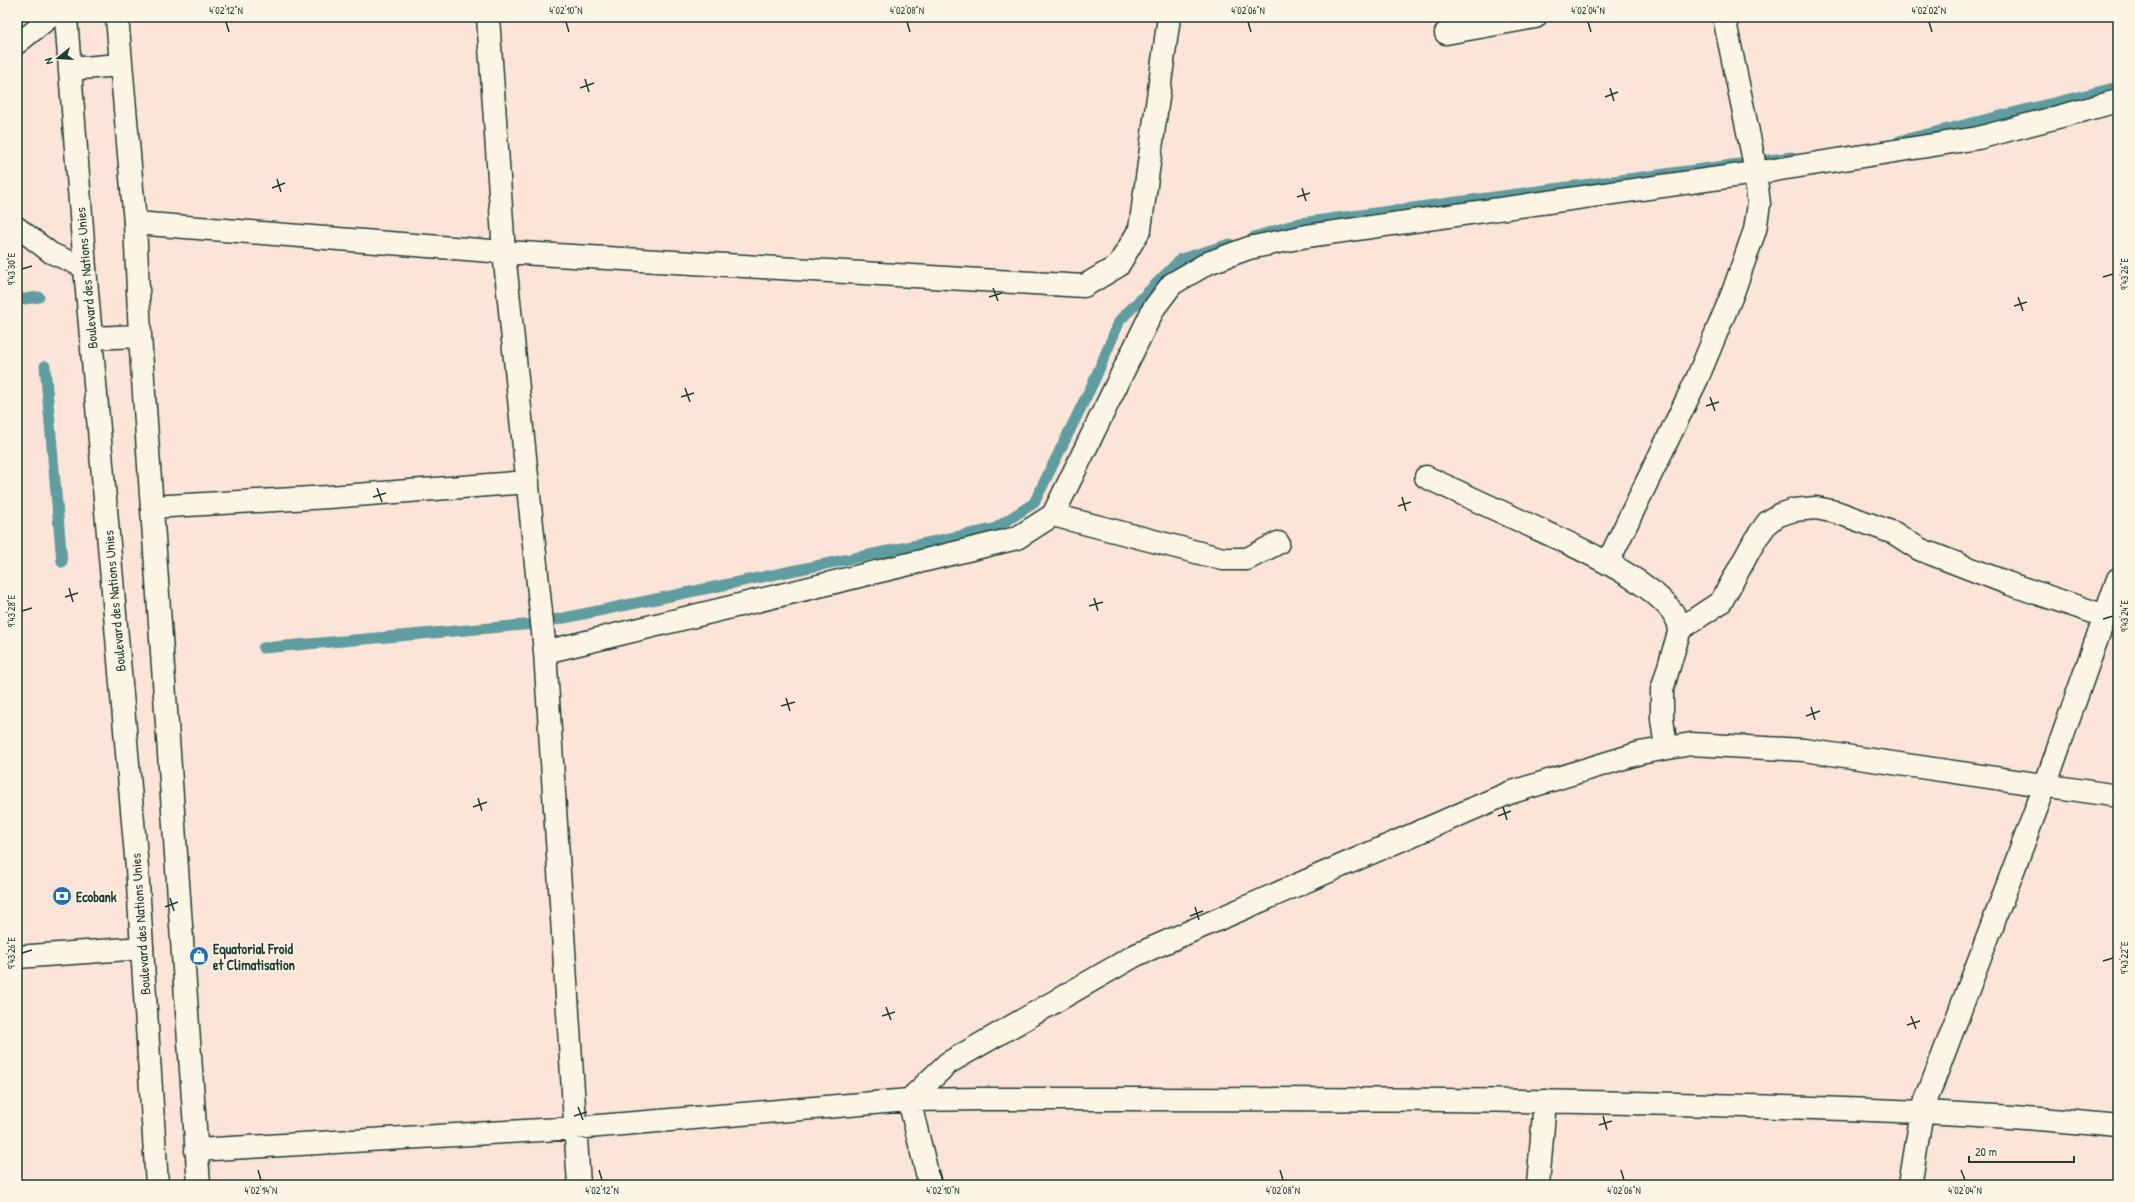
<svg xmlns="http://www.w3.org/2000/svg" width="2135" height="1202" font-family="'Patrick Hand',sans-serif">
<rect width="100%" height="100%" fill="#fce5d8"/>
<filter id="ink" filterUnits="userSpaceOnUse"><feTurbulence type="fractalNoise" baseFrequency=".025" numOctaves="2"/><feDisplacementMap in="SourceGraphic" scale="8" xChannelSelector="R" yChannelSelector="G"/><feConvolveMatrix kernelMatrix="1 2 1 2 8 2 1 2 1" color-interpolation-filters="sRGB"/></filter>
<g filter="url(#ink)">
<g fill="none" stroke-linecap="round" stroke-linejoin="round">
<path stroke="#619da0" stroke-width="11" d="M1899 141 2118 87
M1254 237 1300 223 1791 157
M17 300 39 297
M45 366 62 562
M263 648 535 624 994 529 1034 503 1094 381 1120 320 1181 259 1230 244"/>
<g stroke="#1f3d34" stroke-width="23">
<path id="service" d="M17 44 51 17
M17 227 51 253 85 268"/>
</g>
<g stroke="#1f3d34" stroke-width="25">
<path id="minor" d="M488 17 504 252 545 652 579 1185
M1446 33 1535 17
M135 223 504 252 1084 286 1118 266 1140 229 1169 17
M1426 477C1458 492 1491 507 1523 522 1560 540 1674 586 1680 629L1662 690V719L1666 748
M152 507 329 497 528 482
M1053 515 1223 559H1247L1278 543
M1608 562 1697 379 1732 295 1755 230 1759 204 1753 156 1724 17
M1680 629 1721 602 1755 540 1768 522 1779 515 1794 510 1816 508 1836 512 1894 533 1919 549 2010 584 2105 616
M545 652 1017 538 1053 515 1154 308 1172 284 1208 263 1249 248 1307 236 1755 173 1978 138 2118 101
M17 957 142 948
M196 1150 575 1128 909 1100 981 1099C1225 1099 1469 1098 1713 1105 1848 1109 1983 1112 2118 1126
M930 1185 909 1100 948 1063 1136 955 1509 793 1640 753 1691 744 1804 750 2118 796
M1538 1185 1545 1101
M1910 1185 1922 1111 2045 786 2118 579"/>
</g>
<g stroke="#1f3d34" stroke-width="25">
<path id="primary" d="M66 17 85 268 137 868 157 1185
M117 17 135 223 140 336 199 1185
M70 69 120 65
M91 338 140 336"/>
</g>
<use href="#service" stroke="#fcf5e5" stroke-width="20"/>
<use href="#minor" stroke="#fcf5e5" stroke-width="22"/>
<use href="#primary" stroke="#fcf5e5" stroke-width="22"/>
</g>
</g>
<path fill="none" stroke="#1f3d34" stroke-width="1.5" d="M226 22 229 32M566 22 569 32M907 22 910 32M1248 22 1251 32M1588 22 1591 32M1929 22 1932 32M585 79 589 92M580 88 594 83M1610 88 1614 101M1605 97 1618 92M277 179 281 192M272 188 285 183M1302 188 1306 201M1297 197 1310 193M22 269 32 266M2103 277 2113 274M993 288 998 301M989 297 1002 293M2018 297 2023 311M2014 306 2027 302M685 388 690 402M681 397 694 393M1710 397 1715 411M1706 406 1719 402M377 488 382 502M373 497 386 493M1402 497 1406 511M1398 506 1411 502M69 588 73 602M65 597 78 593M1094 598 1098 611M1089 606 1103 602M22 611 32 608M2103 619 2113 616M786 698 790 711M781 706 795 702M1811 707 1815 720M1806 716 1820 711M478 798 482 811M473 807 487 802M1503 807 1507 820M1498 816 1511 811M170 898 174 911M165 907 178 902M1195 907 1199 920M1190 916 1203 911M22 953 32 950M2103 961 2113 958M886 1007 891 1020M882 1016 895 1012M1911 1016 1916 1029M1907 1025 1920 1021M578 1107 583 1120M574 1116 587 1112M1603 1116 1607 1130M1599 1125 1612 1121M258 1170 261 1180M599 1170 602 1180M939 1170 943 1180M1280 1170 1283 1180M1621 1170 1624 1180M1961 1170 1965 1180"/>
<defs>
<g id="bank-disc" transform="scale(1)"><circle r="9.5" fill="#1f6fb2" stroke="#fcf5e5"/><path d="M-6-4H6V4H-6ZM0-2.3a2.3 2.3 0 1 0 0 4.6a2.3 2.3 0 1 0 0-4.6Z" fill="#fff"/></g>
<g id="shop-disc" transform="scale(1)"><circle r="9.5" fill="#1f6fb2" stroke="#fcf5e5"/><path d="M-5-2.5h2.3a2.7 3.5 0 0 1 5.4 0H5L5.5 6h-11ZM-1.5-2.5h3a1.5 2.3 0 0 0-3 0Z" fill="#fff"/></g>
</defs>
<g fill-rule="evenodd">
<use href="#bank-disc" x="62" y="896"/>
<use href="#shop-disc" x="199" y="956"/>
</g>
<g text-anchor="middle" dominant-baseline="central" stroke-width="3.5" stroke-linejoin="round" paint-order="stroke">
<g font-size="14" fill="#1f3d34" stroke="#fcf5e5">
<text transform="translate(86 278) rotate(-95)">Boulevard des Nations Unies</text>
<text transform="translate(114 601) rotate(-95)">Boulevard des Nations Unies</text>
<text transform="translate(140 924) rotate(-94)">Boulevard des Nations Unies</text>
</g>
<g font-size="14" font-weight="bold" fill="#1f3d34" stroke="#fcf5e5" text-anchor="start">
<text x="76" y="896">Ecobank</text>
<text x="213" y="948">Equatorial Froid<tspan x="213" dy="16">et Climatisation</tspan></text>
</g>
</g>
<rect width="2135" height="1202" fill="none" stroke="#fcf5e5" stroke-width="44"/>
<g transform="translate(58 58) rotate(252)" stroke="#fcf5e5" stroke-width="3" paint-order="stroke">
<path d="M0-3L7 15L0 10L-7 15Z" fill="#1f3d34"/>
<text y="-6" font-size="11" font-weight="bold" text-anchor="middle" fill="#1f3d34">N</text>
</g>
<path d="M1969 1156v6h105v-6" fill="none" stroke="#1f3d34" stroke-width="2"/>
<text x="1975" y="1156" font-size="12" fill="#1f3d34" stroke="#fcf5e5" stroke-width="3" paint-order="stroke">20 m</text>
<rect x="22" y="22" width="2091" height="1158" fill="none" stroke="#1f3d34" stroke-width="1.5"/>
<g font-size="10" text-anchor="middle" fill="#1f3d34">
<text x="226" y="14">4°02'12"N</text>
<text x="566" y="14">4°02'10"N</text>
<text x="907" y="14">4°02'08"N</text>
<text x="1248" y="14">4°02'06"N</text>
<text x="1588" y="14">4°02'04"N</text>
<text x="1929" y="14">4°02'02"N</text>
<text transform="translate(11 269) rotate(-90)" y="4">9°43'30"E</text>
<text transform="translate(2124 274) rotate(-90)" y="4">9°43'26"E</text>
<text transform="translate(11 611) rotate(-90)" y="4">9°43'28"E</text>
<text transform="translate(2124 616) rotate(-90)" y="4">9°43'24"E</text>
<text transform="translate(11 953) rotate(-90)" y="4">9°43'26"E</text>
<text transform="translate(2124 958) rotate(-90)" y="4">9°43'22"E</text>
<text x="261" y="1194">4°02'14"N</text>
<text x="602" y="1194">4°02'12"N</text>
<text x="943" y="1194">4°02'10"N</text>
<text x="1283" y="1194">4°02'08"N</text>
<text x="1624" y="1194">4°02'06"N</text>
<text x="1965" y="1194">4°02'04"N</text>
</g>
</svg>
